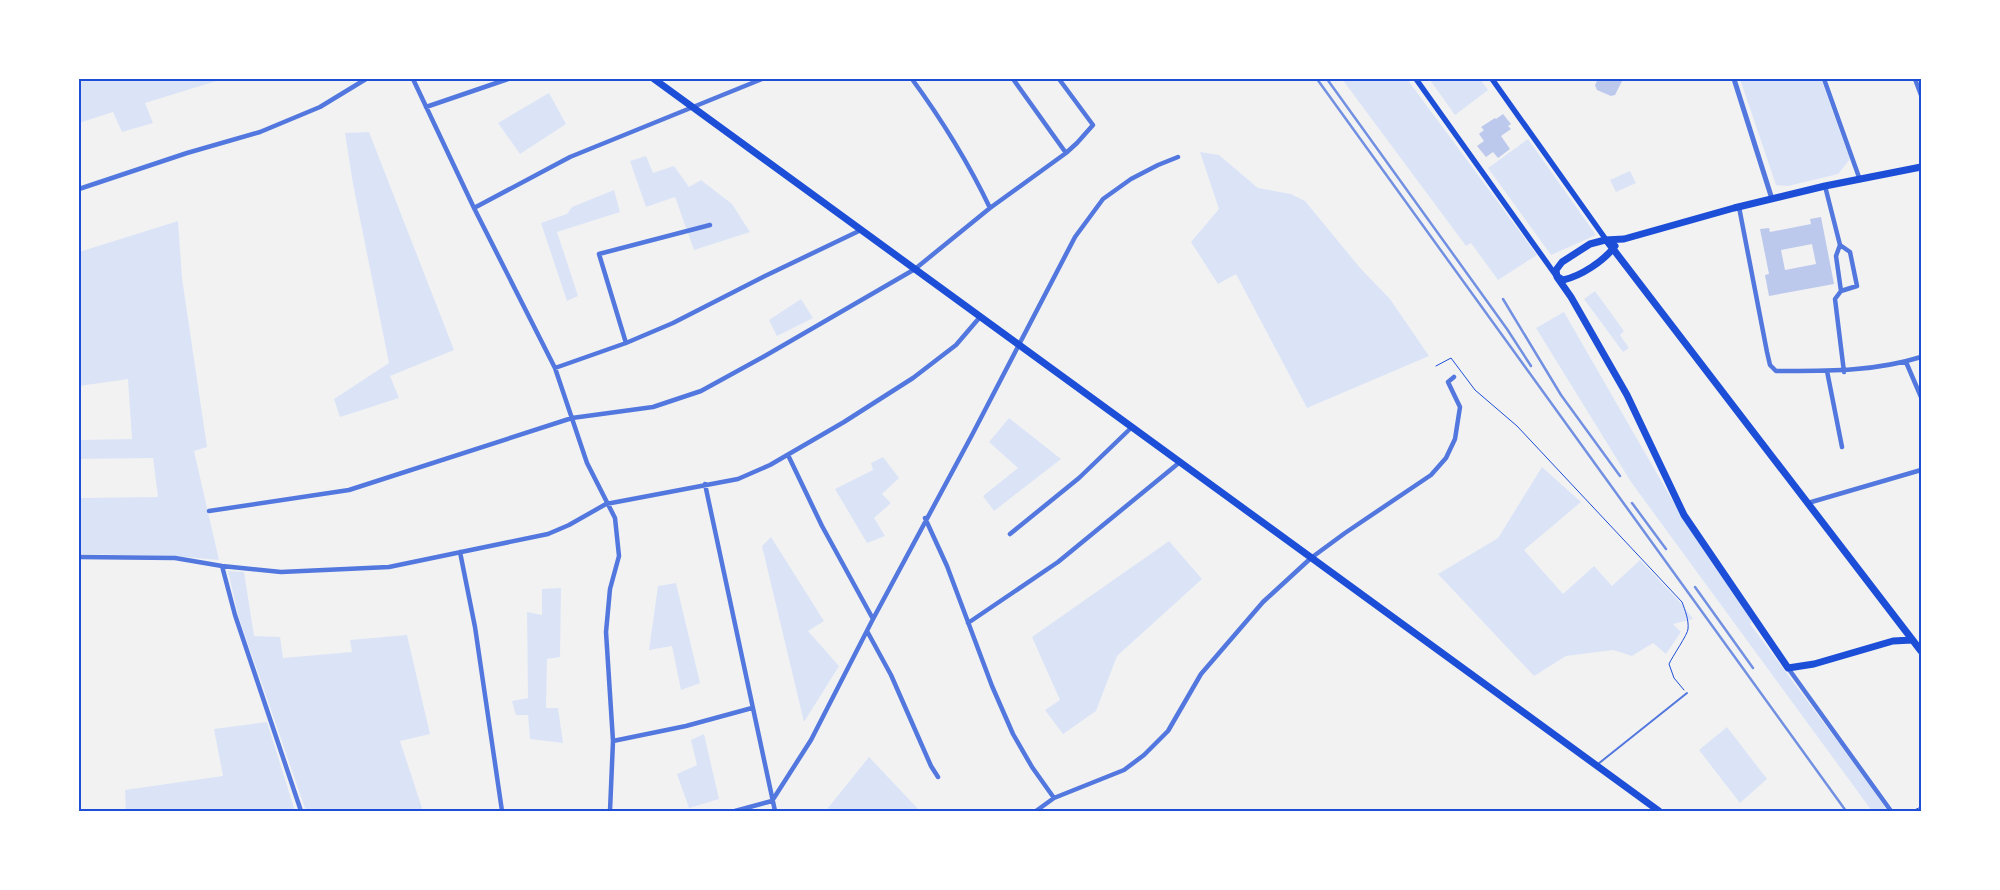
<svg xmlns="http://www.w3.org/2000/svg" width="2000" height="890" font-family="'Nunito Sans',sans-serif">
<rect width="100%" height="100%" fill="#f2f2f2"/>
<path fill="#dbe4f7" d="M79 79H223L145 103 153 123 122 132 113 112 79 123Z
M1342 79H1407L1537 255 1498 280 1471 243 1466 246Z
M1431 79H1480L1488 90 1455 115 1430 80Z
M1740 79H1821L1850 159 1838 174 1788 186 1776 185Z
M549 93 566 124 520 154 498 123Z
M369 132 454 350 390 376 399 398 340 417 334 399 389 363 353 184 345 133Z
M1528 139 1596 235 1551 255 1488 168Z
M1200 152 1219 155 1258 188 1291 194 1305 201 1361 269 1390 299 1429 356 1307 408 1236 274 1218 284 1191 242 1219 209Z
M646 156 653 173 674 166 689 187 701 180 732 204 750 232 694 250 675 197 646 207 630 161Z
M1630 171 1636 183 1616 192 1610 180Z
M614 190 620 212 557 232 578 296 567 301 541 223 567 214 572 207Z
M178 221 182 278 207 447 194 451 219 560 173 556 79 554V498L158 497 153 458 79 459V440L132 439 128 379 79 386V252Z
M1595 291 1624 331 1620 335 1629 348 1623 352 1584 299Z
M801 299 813 318 777 336 769 320Z
M1564 312 1671 498 1752 622 1750 624 1873 789 1887 811H1872L1631 482 1536 328Z
M1009 418 1061 459 994 511 983 496 1018 468 989 442Z
M883 457 899 478 882 494 891 503 874 518 885 536 867 543 835 489 873 470 871 463Z
M1542 467 1581 502 1524 550 1563 594 1594 566 1612 586 1640 560 1680 602 1693 619 1673 624 1681 632 1666 654 1653 643 1632 656 1613 650 1566 656 1534 676 1438 574 1498 538Z
M771 537 824 621 808 631 839 666 804 722 762 546Z
M1169 541 1202 579 1117 656 1096 711 1063 734 1045 710 1060 700 1032 637Z
M228 571 244 572 254 636 280 637 283 658 352 652 350 640 407 635 430 734 400 741 423 811H306L238 615Z
M676 583 700 683 681 690 672 646 649 650 658 586Z
M561 588 560 657 547 659 546 708H558L563 743 530 739 528 715H516L512 701 528 698 527 612 542 615V589Z
M267 722 295 811H126L125 790 223 776 214 729Z
M1727 727 1767 779 1740 803 1699 750Z
M704 734 719 799 689 808 677 774 697 765 691 740Z
M869 757 920 811H830L828 808Z"/>
<path fill="#bdc9ec" fill-rule="evenodd" d="M1598 79H1623L1615 95 1611 96 1597 90 1595 85Z
M1503 114 1511 124 1508 126 1511 129 1501 136 1510 149 1498 158 1493 152 1486 157 1477 146 1484 141 1479 134 1484 130 1481 127 1495 118 1496 119Z
M1821 217 1834 284 1769 296 1765 275 1769 274 1760 229 1769 228 1770 232 1811 224 1810 219ZM1812 244 1816 264 1785 270 1781 250Z"/>
<g fill="none" stroke-linecap="round" stroke-linejoin="round">
<path stroke="#1d4ed8" stroke-width="1" d="M1436 366 1451 358 1475 390 1517 426 1682 602C1685 610 1689 620 1688 629 1688 634 1672 657 1669 664L1674 678 1684 690
M1912 811 1921 807"/>
<path stroke="#5277de" stroke-width="2" d="M1598 764 1687 693"/>
<path stroke="#5277de" stroke-width="4.5" d="M413 79 474 208 555 368 587 463 615 518 619 556 610 589 606 632 613 741 610 811
M912 79C942 120 968 162 990 208
M1013 79 1066 153
M1824 79 1860 180
M1915 79 1921 95
M426 107 508 79
M1825 186 1840 245 1836 256 1841 291 1835 299 1844 372
M79 189 187 153 260 132 320 107 366 79
M1739 207 1767 352 1770 365 1776 371C1826 371 1873 372 1921 357
M474 208 570 157 762 79
M1840 245 1850 252 1857 286 1841 291
M626 343 599 254 710 225
M1906 362 1921 397
M555 368 626 343 673 323 765 276 861 230
M1827 371 1842 447
M788 455 822 526 873 619
M705 484 775 811
M1808 503 1921 470
M209 511 349 490 572 418 653 407 701 391 763 357 915 269 990 208 1066 153 1077 143 1093 125 1059 79
M925 518 947 566 992 686 1013 734 1032 767 1054 798
M1010 534 1079 478 1132 427
M460 552 475 627 502 811
M79 557 175 558 222 566 281 572 389 567 548 534 569 525 606 504 738 479 770 465 844 422 913 378 956 345 980 317
M222 566 235 615 301 811
M968 623 1058 562 1180 462
M867 631 891 675 931 766 938 777
M1788 668 1891 811
M613 741 686 726 752 708
M735 811 772 801 811 740 873 619 972 435 1075 237 1103 199 1131 179 1158 165 1178 157
M1036 811 1054 798 1124 770 1144 755 1168 731 1201 674 1263 602 1311 558 1345 533 1431 475 1446 458 1455 439 1460 407 1448 382 1454 377"/>
<path stroke="#5277de" stroke-width="5" d="M1734 79 1772 199"/>
<path stroke="#1d4ed8" stroke-width="5.5" d="M1416 79 1557 277
M1492 79 1607 241"/>
<path stroke="#1d4ed8" stroke-width="7" d="M654 79 1659 811
M1607 241 1921 651
M1558 277 1563 280C1581 276 1604 261 1615 246
M1912 640 1893 641 1814 664 1788 668 1684 515 1627 395 1571 297 1557 277 1556 270 1562 262 1590 244 1605 240 1624 239 1734 208 1825 186 1921 167"/>
<path stroke="#7290e2" stroke-width="2.5" d="M1317 79C1492 324 1671 566 1846 811
M1327 79 1507 329 1531 366
M1503 299 1561 395 1620 476
M1632 503 1666 549
M1695 587 1753 668"/>
</g>
<rect width="2000" height="890" fill="none" stroke="#ffffff" stroke-width="160"/>
<rect x="80" y="80" width="1840" height="730" fill="none" stroke="#1d4ed8" stroke-width="2"/>
</svg>
